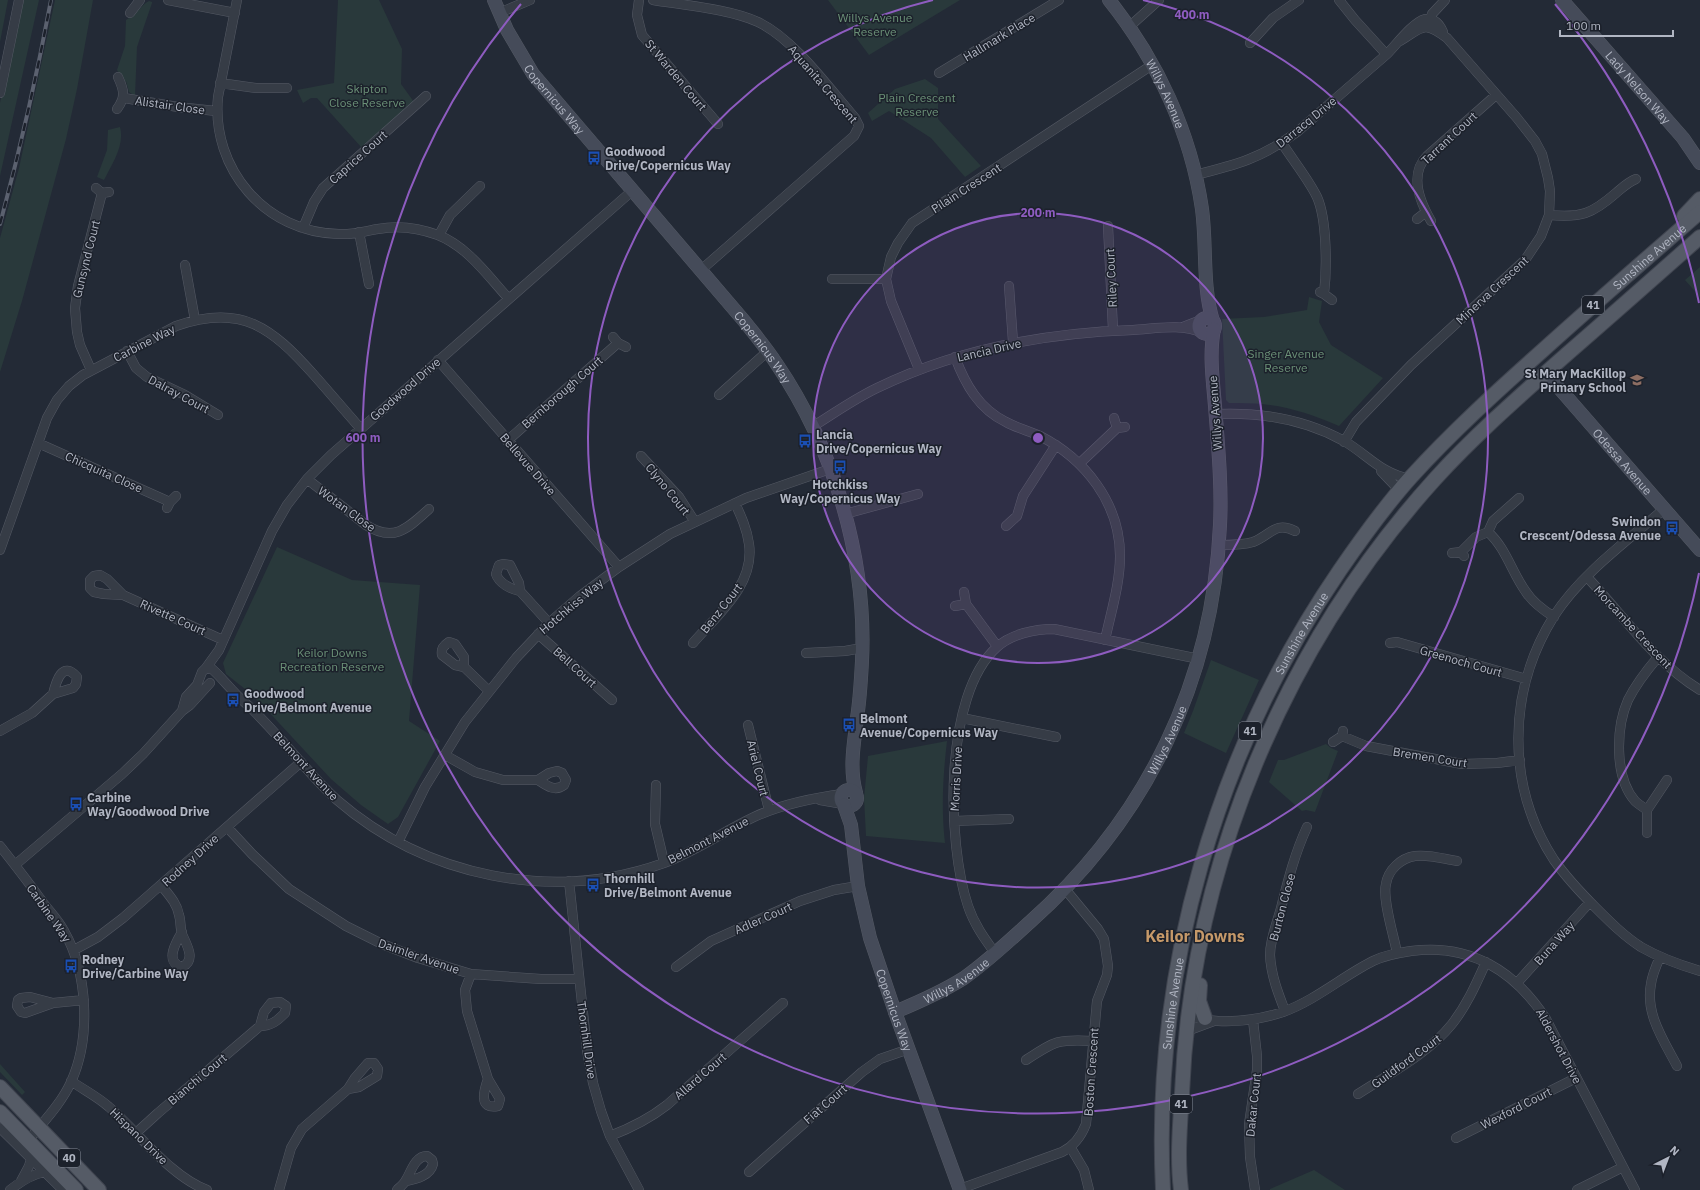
<svg xmlns="http://www.w3.org/2000/svg" width="1700" height="1190" font-family="'IBM Plex Sans',sans-serif">
<rect width="100%" height="100%" fill="#232a36"/>
<path fill="#29393b" d="M0 0H8L0 42Z
M20 0H39L0 176V103Z
M55 0H93L77 89 66 139 22 301 0 372V238L19 168Z
M338 0H379L402 49 401 84 414 102 362 148 317 98H311L303 103 297 90 334 83Z
M828 0H960L869 55Z
M149 1 152 2V3L137 47 135 96 129 92 126 81 125 82 117 70 125 46 126 20C136 15 142 4 149 1Z
M925 79 938 88V119L981 166 965 177 931 138 889 111 872 121 868 113 895 89Z
M120 127C125 145 112 164 104 180L97 177 107 150 108 130Z
M1700 267V297L1685 280Z
M1309 297 1322 301 1319 322 1331 345 1383 378 1339 426C1299 409 1272 402 1229 403L1226 400 1222 319 1264 317 1307 310Z
M277 547 352 580 420 585 409 721 440 741 398 817 388 824 361 805 331 779 266 709 245 689 226 674 223 663Z
M1211 660 1259 680 1226 753 1184 733 1193 711Z
M947 741C943 775 941 809 945 843L866 836 864 798 868 756Z
M1326 744 1331 748 1338 751 1315 812 1306 810 1302 811 1269 782 1278 760H1284Z
M0 1064 25 1092 22 1095 0 1072Z
M1314 1170 1345 1190H1270V1189Z"/>
<g fill="none" stroke-linecap="round" stroke-linejoin="round">
<g stroke="#545964" stroke-width="10">
<path id="street" d="M168 0 235 13
M237 0 218 97C211 169 266 233 339 234 352 235 365 231 378 229 398 225 419 228 438 235 468 247 488 276 509 299
M639 0 637 15 642 35 718 124
M653 0C683 5 730 9 758 22 794 39 828 87 855 118L859 126 854 136 701 270
M1339 0 1355 20 1386 54
M130 13 140 0
M499 13 530 0
M1429 23 1432 14 1445 0
M1129 27 1159 0
M1250 43 1273 18 1299 0
M939 73 1059 0
M220 83 256 88H287
M0 93 19 0
M124 98 178 107 216 111
M117 109C126 97 124 90 118 77
M1282 143C1292 159 1309 180 1317 197 1327 219 1327 269 1324 294
M1195 175C1236 165 1262 158 1297 132 1327 106 1357 80 1387 54 1396 45 1413 22 1425 19 1434 17 1440 25 1443 32
M96 188 102 193 109 192
M1549 215C1581 218 1592 214 1616 193 1622 188 1628 182 1636 179
M1417 219 1426 212
M1431 221C1420 202 1409 174 1427 156L1496 95
M1108 226 1113 330
M303 228 314 202 323 188 426 96
M359 232 369 284
M439 235 450 215 480 186
M185 265 195 320
M832 279H886
M1009 286 1013 342
M1320 292 1324 294 1332 300
M1183 327 1201 320
M613 337 618 343 626 347
M127 351 136 368 147 377 185 395 218 415
M955 357C965 384 979 409 1006 422 1017 428 1029 431 1040 436 1085 459 1120 503 1120 556 1120 584 1111 612 1105 640
M438 360 619 567
M919 369 891 301 886 279 891 257 898 243 912 223 1152 65
M91 370 80 345 77 332 75 308 78 286 102 193
M719 395 768 351
M1216 414C1261 412 1304 419 1344 441 1368 455 1380 473 1410 479
M1114 418 1117 428
M812 427C833 414 854 399 877 388 957 349 1045 333 1133 330 1154 329 1182 323 1202 333
M507 441 618 343
M1344 442 1356 422 1411 365 1525 260 1541 236 1549 215 1550 191 1548 178 1542 154 1535 141 1517 118 1447 38C1423 20 1423 27 1400 41
M38 443 170 502
M641 456 679 497 695 522
M1080 463 1117 428 1125 427
M1381 471 1400 491
M307 479 366 525C394 543 408 528 429 509
M167 508 170 502 176 496
M1664 509C1627 541 1581 574 1554 616 1507 691 1506 786 1554 860 1566 877 1581 893 1596 908 1610 922 1624 936 1641 947 1660 958 1680 965 1700 971
M845 514 918 494
M1006 526 1017 516 1023 496 1056 445
M1488 532C1506 548 1512 573 1526 592 1533 603 1543 610 1554 617
M1488 532 1493 521 1519 498
M1219 545C1230 545 1243 545 1253 542 1271 535 1275 521 1295 531
M0 550 47 418 57 400 69 386 83 375 176 326C242 303 272 328 314 375 330 393 345 411 361 429
M1461 552 1476 537 1488 532
M1452 553 1461 552 1464 556
M1587 577C1623 615 1654 662 1700 690
M520 591C510 589 499 583 496 574L499 565 503 564 510 565 519 583 520 591 549 623
M964 592 966 604 997 646
M123 595 104 594 94 592 90 588V580L94 576 100 575 107 579 123 595 223 640
M955 606 966 604
M538 634 612 700
M693 643C717 615 755 585 749 544 747 529 741 516 735 503
M1390 643 1397 642 1526 679
M806 653 845 651 862 648
M464 667V657L455 644 449 642C443 646 441 649 442 655L455 665 464 667 489 691
M206 668 219 650 272 531 287 505 307 479 331 455 632 191
M182 711 186 697 197 685 202 672 206 668 212 669C220 676 227 685 234 692 240 699 247 704 253 710 263 720 273 731 283 742 300 761 317 782 337 800 426 877 552 903 664 863 696 851 724 831 754 817 782 804 813 798 842 794
M962 718 1056 737
M748 725 769 810
M0 731 32 713 53 694 73 688 76 684 77 677C62 660 56 682 53 694
M1342 736 1366 746 1462 764 1497 763 1520 760
M1333 742 1342 736 1343 731
M445 755 475 772 503 780H538L549 773 557 771 562 773 566 780 564 785C555 792 547 786 538 780
M656 785 655 824 664 862
M820 800 843 804
M1647 810C1643 807 1638 804 1635 801 1614 777 1616 727 1628 700 1636 684 1647 670 1658 657
M954 821 1009 819
M227 827 252 854 289 889 346 926 382 944 418 958 471 974 541 979H579
M1647 833V810L1667 780
M398 842 425 787 465 722 516 658 549 623 580 596 619 567 670 534 746 498 830 469
M0 846C15 865 30 884 44 904 51 913 59 921 64 931 88 973 91 1038 71 1082 61 1104 43 1122 28 1141
M15 865 122 774 143 754 182 711 190 705 210 683
M569 881 587 1050 593 1083 601 1111 610 1136 639 1190
M161 885C168 894 177 903 179 915 181 921 180 928 182 934 186 944 197 960 182 967 164 962 176 942 182 932
M74 950 98 937 123 918 301 762
M995 953C984 938 974 924 968 906 947 843 943 695 997 647 1011 634 1035 629 1054 629L1199 659
M1397 953C1394 936 1382 899 1386 884 1388 870 1401 858 1415 856 1429 854 1444 859 1457 861
M1660 957C1656 966 1652 975 1651 984 1645 1014 1664 1041 1677 1066
M676 967 711 941 800 901 834 890 858 886
M471 974 465 990 467 1011 488 1079 500 1099 498 1106C478 1110 484 1090 488 1079
M1517 983 1590 902
M53 1003 30 997 21 998 18 1000 17 1006 21 1012 25 1013 53 1003 84 1000
M1285 1011C1278 993 1271 975 1270 955 1270 939 1277 923 1281 908 1288 880 1295 853 1307 827
M1188 1017C1199 1018 1208 1020 1218 1021 1241 1022 1262 1019 1283 1012 1316 1000 1343 976 1373 961 1385 955 1398 953 1411 951 1470 943 1515 971 1546 1019L1635 1190
M1253 1020 1257 1056V1070L1249 1124 1250 1157 1255 1190
M1187 1031 1214 1021
M1026 1060C1055 1041 1057 1039 1093 1041
M71 1081C84 1090 98 1097 109 1107 139 1133 170 1176 207 1190
M1358 1094C1389 1074 1429 1053 1452 1024 1467 1005 1476 984 1486 962
M0 1128 63 1190
M136 1133 158 1113 260 1026 264 1012 271 1003 280 1002 286 1006 285 1013C277 1021 271 1026 260 1026
M610 1136C631 1128 649 1119 667 1105L783 1003
M1456 1138 1576 1078
M1071 1148 1084 1170 1089 1190
M749 1172 862 1072 880 1059 909 1049
M21 1181 29 1166 31 1159
M960 1189 1062 1152C1074 1146 1081 1137 1086 1124L1097 1001 1107 975 1108 966 1104 939 1098 929 1065 889
M10 1190C21 1181 31 1175 44 1172
M279 1190 291 1148 302 1129 348 1089 355 1078 368 1063H374L378 1069 377 1076 359 1087 348 1089
M397 1190C400 1187 404 1184 406 1180 411 1172 415 1156 427 1156L432 1160 433 1164C430 1176 416 1179 406 1181
M1577 1190 1623 1167"/>
</g>
<g stroke="#545964" stroke-width="14">
<g id="secondary">
<path id="s1" d="M494 0 507 30 533 74 745 322C756 336 767 349 776 363 834 448 867 558 862 661 861 680 860 699 857 718 854 743 849 768 856 793"/>
<path id="s2" d="M1109 0C1157 60 1191 133 1202 209 1207 246 1202 286 1213 321"/>
<path id="s3" d="M1562 0 1683 138 1700 163"/>
<circle cx="1207" cy="326" r="8"/>
<path id="s4" d="M1546 373 1700 550"/>
<circle cx="849" cy="798" r="8"/>
<path id="s5" d="M844 805 851 825 858 886 870 938 895 1012 960 1190"/>
<path id="s6" d="M895 1012C919 1002 942 992 964 978 988 961 1009 941 1030 922 1147 818 1213 681 1220 525 1222 486 1218 445 1215 406 1213 381 1209 354 1214 329"/>
</g>
</g>
<g stroke="#404550" stroke-width="16">
<g id="primary">
<path d="M1684 216 1700 199"/>
<path d="M1200 985 1199 1001 1205 1018"/>
<path d="M0 1087 99 1190"/>
<path d="M0 1112 76 1190"/>
<path id="s7" d="M1163 1190C1152 971 1216 751 1340 570 1362 538 1385 506 1411 477 1452 432 1496 392 1542 351 1594 304 1647 258 1700 212"/>
<path d="M1181 1190C1177 1158 1180 1125 1182 1093 1191 868 1284 646 1435 479 1476 434 1522 394 1567 354 1612 315 1656 276 1700 237"/>
</g>
</g>
<use href="#street" stroke="#363c46" stroke-width="9"/>
<use href="#secondary" stroke="#454b59" stroke-width="13"/>
<use href="#primary" stroke="#555b66" stroke-width="14"/>
<g stroke="#5b616f" stroke-width="4">
<path id="rail" d="M0 224C20 150 37 75 51 0"/>
</g>
<use href="#rail" stroke="#1c212b" stroke-width="2.5" stroke-dasharray="8" stroke-linecap="butt"/>
</g>
<circle cx="1038" cy="438" r="225" fill="#8e5cc0" fill-opacity=".12"/>
<g fill="none" stroke="#8e5cc0" stroke-width="2">
<circle cx="1038" cy="438" r="225"/>
<path d="M1143 0A450 450 0 1 1 933 0"/>
<path d="M1699 573A675 675 0 1 1 521 4M1555 4A675 675 0 0 1 1699 303"/>
</g>
<defs>
<g id="bus-bare" transform="scale(1.08)"><path d="M-5-6H5V4H4V6H2V4H-2V6H-4V4H-5ZM-3.5-4V0h7V-4ZM-3.5 1.2v1.5H-2V1.2ZM2 1.2v1.5H3.5V1.2Z" fill="#1a4fb4" stroke="#1c212b" stroke-width="2.5" paint-order="stroke"/></g>
<g id="school-bare" transform="scale(1.08)"><path d="M0-5L7-2L0 1L-7-2ZM-4 1L0 2.5L4 1V4Q0 6-4 4Z" fill="#8d6e63" stroke="#1c212b" stroke-width="2.5" paint-order="stroke"/></g>
</defs>
<g fill-rule="evenodd">
<use href="#bus-bare" x="594" y="158"/>
<use href="#school-bare" x="1637" y="380"/>
<use href="#bus-bare" x="805" y="441"/>
<use href="#bus-bare" x="840" y="467"/>
<use href="#bus-bare" x="1672" y="528"/>
<use href="#bus-bare" x="233" y="700"/>
<use href="#bus-bare" x="849" y="725"/>
<use href="#bus-bare" x="76" y="804"/>
<use href="#bus-bare" x="593" y="885"/>
<use href="#bus-bare" x="71" y="966"/>
</g>
<g text-anchor="middle" dominant-baseline="central" stroke-width="3" stroke-linejoin="round" paint-order="stroke">
<g fill="#1c212b" stroke="#848995" stroke-width="1">
<rect x="1582" y="296" width="22" height="18" rx="3"/>
<rect x="1239" y="722" width="22" height="18" rx="3"/>
<rect x="1170" y="1095" width="22" height="18" rx="3"/>
<rect x="58" y="1149" width="22" height="18" rx="3"/>
</g>
<g font-size="11" font-weight="bold" fill="#b1b6c3">
<text x="1593" y="305">41</text>
<text x="1250" y="731">41</text>
<text x="1181" y="1104">41</text>
<text x="69" y="1158">40</text>
</g>
<g font-size="12" fill="#6b9177" stroke="#1c212b">
<text x="875" y="17">Willys Avenue<tspan x="875" dy="14">Reserve</tspan></text>
<text x="367" y="88">Skipton<tspan x="367" dy="14">Close Reserve</tspan></text>
<text x="917" y="97">Plain Crescent<tspan x="917" dy="14">Reserve</tspan></text>
<text x="1286" y="353">Singer Avenue<tspan x="1286" dy="14">Reserve</tspan></text>
<text x="332" y="652">Keilor Downs<tspan x="332" dy="14">Recreation Reserve</tspan></text>
</g>
<g font-size="12" fill="#b1b6c3" stroke="#1c212b">
<text transform="translate(999 37) rotate(-31)">Hallmark Place</text>
<text transform="translate(676 75) rotate(50)">St Warden Court</text>
<text transform="translate(823 84) rotate(49)">Aquanita Crescent</text>
<text stroke="none"><textPath href="#s3" startOffset="116">Lady Nelson Way</textPath></text>
<text stroke="none"><textPath href="#s2" startOffset="110">Willys Avenue</textPath></text>
<text stroke="none"><textPath href="#s1" startOffset="117">Copernicus Way</textPath></text>
<text transform="translate(170 105) rotate(8)">Alistair Close</text>
<text transform="translate(1306 122) rotate(-39)">Darracq Drive</text>
<text transform="translate(1449 138) rotate(-43)">Tarrant Court</text>
<text transform="translate(358 157) rotate(-42)">Caprice Court</text>
<text transform="translate(966 188) rotate(-33)">Pilain Crescent</text>
<text stroke="none"><textPath href="#s7" startOffset="1098">Sunshine Avenue</textPath></text>
<text transform="translate(86 259) rotate(-76)">Gunsynd Court</text>
<text transform="translate(1111 278) rotate(-93)">Riley Court</text>
<text transform="translate(1492 290) rotate(-43)">Minerva Crescent</text>
<text transform="translate(144 343) rotate(-27)">Carbine Way</text>
<text stroke="none"><textPath href="#s1" startOffset="441">Copernicus Way</textPath></text>
<text transform="translate(989 350) rotate(-13)">Lancia Drive</text>
<text transform="translate(405 389) rotate(-41)">Goodwood Drive</text>
<text transform="translate(562 392) rotate(-41)">Bernborough Court</text>
<text transform="translate(179 394) rotate(28)">Dalray Court</text>
<text transform="translate(1215 413) rotate(-94)">Willys Avenue</text>
<text stroke="none"><textPath href="#s4" startOffset="117">Odessa Avenue</textPath></text>
<text transform="translate(528 464) rotate(49)">Bellevue Drive</text>
<text transform="translate(104 472) rotate(24)">Chicquita Close</text>
<text transform="translate(668 489) rotate(51)">Clyno Court</text>
<text transform="translate(347 509) rotate(36)">Wotan Close</text>
<text transform="translate(571 606) rotate(-40)">Hotchkiss Way</text>
<text transform="translate(721 608) rotate(-52)">Benz Court</text>
<text transform="translate(173 617) rotate(24)">Rivette Court</text>
<text transform="translate(1633 627) rotate(47)">Morcambe Crescent</text>
<text stroke="none"><textPath href="#s7" startOffset="582">Sunshine Avenue</textPath></text>
<text transform="translate(1461 661) rotate(16)">Greenoch Court</text>
<text transform="translate(575 667) rotate(42)">Bell Court</text>
<text stroke="none"><textPath href="#s6" startOffset="393">Willys Avenue</textPath></text>
<text transform="translate(1430 757) rotate(9)">Bremen Court</text>
<text transform="translate(306 766) rotate(47)">Belmont Avenue</text>
<text transform="translate(758 768) rotate(76)">Ariel Court</text>
<text transform="translate(956 779) rotate(-87)">Morris Drive</text>
<text transform="translate(708 840) rotate(-27)">Belmont Avenue</text>
<text transform="translate(190 860) rotate(-42)">Rodney Drive</text>
<text transform="translate(1282 907) rotate(-75)">Burton Close</text>
<text transform="translate(49 913) rotate(55)">Carbine Way</text>
<text transform="translate(763 918) rotate(-24)">Adler Court</text>
<text transform="translate(1554 943) rotate(-48)">Buna Way</text>
<text transform="translate(419 956) rotate(19)">Daimler Avenue</text>
<text stroke="none"><textPath href="#s6" startOffset="69">Willys Avenue</textPath></text>
<text stroke="none"><textPath href="#s7" startOffset="187">Sunshine Avenue</textPath></text>
<text stroke="none"><textPath href="#s5" startOffset="212">Copernicus Way</textPath></text>
<text transform="translate(587 1040) rotate(82)">Thornhill Drive</text>
<text transform="translate(1559 1046) rotate(62)">Aldershot Drive</text>
<text transform="translate(1406 1061) rotate(-36)">Guildford Court</text>
<text transform="translate(1091 1072) rotate(-86)">Boston Crescent</text>
<text transform="translate(700 1076) rotate(-41)">Allard Court</text>
<text transform="translate(197 1079) rotate(-40)">Bianchi Court</text>
<text transform="translate(825 1104) rotate(-41)">Fiat Court</text>
<text transform="translate(1253 1105) rotate(-84)">Dakar Court</text>
<text transform="translate(1516 1108) rotate(-27)">Wexford Court</text>
<text transform="translate(139 1136) rotate(44)">Hispano Drive</text>
</g>
<g font-size="12" font-weight="bold" fill="#b1b6c3" stroke="#1c212b" text-anchor="start">
<text x="605" y="151">Goodwood<tspan x="605" dy="14">Drive/Copernicus Way</tspan></text>
<text x="1626" y="373" text-anchor="end">St Mary MacKillop<tspan x="1626" dy="14">Primary School</tspan></text>
<text x="816" y="434">Lancia<tspan x="816" dy="14">Drive/Copernicus Way</tspan></text>
<text x="840" y="484" text-anchor="middle">Hotchkiss<tspan x="840" dy="14">Way/Copernicus Way</tspan></text>
<text x="1661" y="521" text-anchor="end">Swindon<tspan x="1661" dy="14">Crescent/Odessa Avenue</tspan></text>
<text x="244" y="693">Goodwood<tspan x="244" dy="14">Drive/Belmont Avenue</tspan></text>
<text x="860" y="718">Belmont<tspan x="860" dy="14">Avenue/Copernicus Way</tspan></text>
<text x="87" y="797">Carbine<tspan x="87" dy="14">Way/Goodwood Drive</tspan></text>
<text x="604" y="878">Thornhill<tspan x="604" dy="14">Drive/Belmont Avenue</tspan></text>
<text x="82" y="959">Rodney<tspan x="82" dy="14">Drive/Carbine Way</tspan></text>
</g>
<g font-size="16" font-weight="bold" fill="#c69969" stroke="#1c212b">
<text x="1195" y="936">Keilor Downs</text>
</g>
</g>
<circle cx="1038" cy="438" r="6" fill="#8e5cc0" stroke="#1c212b" stroke-width="2"/>
<g font-size="12" text-anchor="middle" font-weight="bold" fill="#8e5cc0" stroke="#1c212b" stroke-width="3" stroke-linejoin="round" paint-order="stroke">
<text x="1192" y="19">400 m</text>
<text x="1038" y="217">200 m</text>
<text x="363" y="442">600 m</text>
</g>
<g transform="translate(1668 1158) rotate(42)" stroke="#1c212b" stroke-width="3" paint-order="stroke">
<path d="M0-3L7 15L0 10L-7 15Z" fill="#b1b6c3"/>
<text y="-6" font-size="11" font-weight="bold" text-anchor="middle" fill="#b1b6c3">N</text>
</g>
<path d="M1560 30v6h113v-6" fill="none" stroke="#b1b6c3" stroke-width="2"/>
<text x="1566" y="30" font-size="12" fill="#b1b6c3" stroke="#1c212b" stroke-width="3" paint-order="stroke">100 m</text>
</svg>
